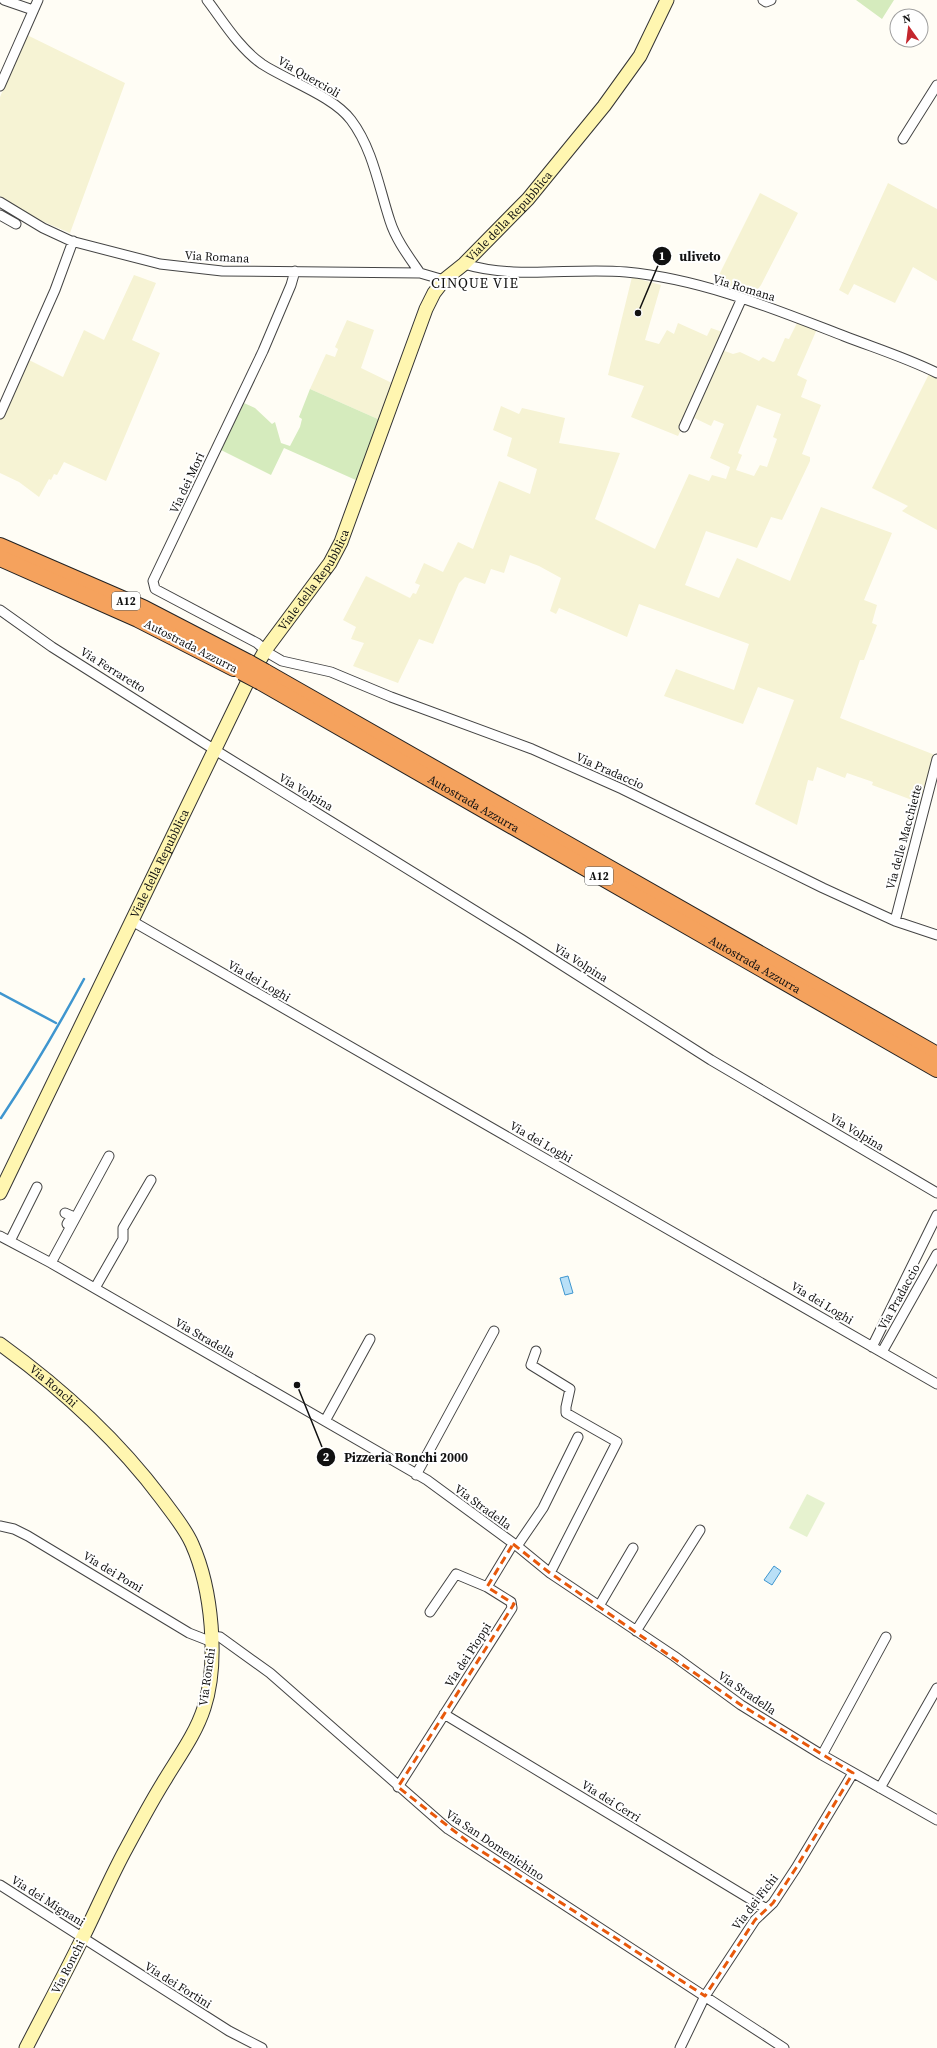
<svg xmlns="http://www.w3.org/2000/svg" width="937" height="2048" font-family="'Source Serif 4',serif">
<rect width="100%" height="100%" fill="#fffdf5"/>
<path fill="#f6f3d4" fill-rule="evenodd" d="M27 35 125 83 70 233 37 219 0 196V97Z
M888 183 937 209V281L913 267 895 303 854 284 848 295 839 290Z
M760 193 798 213 761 285 755 293 751 296 714 285Z
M134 275 156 283 132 340 160 353 106 481 64 462 57 475 54 474 51 480 49 479 39 497 19 482 0 473V415H5L7 410 4 407 27 359 63 377 84 330 104 340Z
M632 277 661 285 645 340 659 344 667 330 674 334 678 323 707 336 711 328 725 333 719 349 733 354 740 352 759 361 763 357 773 362 775 361 785 338 789 339 798 321 817 329 797 375 807 380 801 397 821 405 802 454 810 457V461L782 520 771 517 757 548 706 531 685 585 719 598 737 558 790 581 821 507 892 533 864 600 877 605 872 623 877 625 864 660H860L840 718 935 755 926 794H921L920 803 872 785 873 782 847 773 845 778 817 767 813 781 808 780 797 825 755 804 794 700 758 687 743 724 664 696 676 669 734 690 749 644 639 604 627 637 559 608 556 614 550 611 561 578 539 566 510 555 504 573 491 569 485 584 465 577 459 583 433 644 419 639 398 683 353 666 364 643 351 639 356 627 343 620 366 576 410 598 413 593 416 594 420 585 415 583 424 563 443 572 458 542 473 549 499 481 530 494 537 469 507 456 512 438 493 430 501 406 519 414 522 408 565 418 559 443 620 453 595 519 655 549 689 474 709 481 712 475 726 479 730 467 710 458 724 424 714 420 711 426 688 415 678 436 631 417 644 386 608 375ZM757 405 781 414 773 437 777 439 767 467 760 465 754 476 736 470 742 455 738 453Z
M347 320 374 330 361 368 394 384 380 420 310 389 326 354 335 357 338 349 335 347Z
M929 374 937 378V530L902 511 908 506 872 488Z"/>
<path fill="#d5ebbd" d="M856 0H894L882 19Z
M310 389 380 420 358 481 284 448 271 475 221 450 244 403 255 408 272 424 275 422 281 443 290 446 300 427 302 419 299 417Z"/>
<path fill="#e6f2cf" d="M807 1494 825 1503 807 1537 789 1528Z"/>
<path fill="#b9e0f7" stroke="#3f96cf" d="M568 1276 573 1293 565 1295 560 1278Z
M774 1566 781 1571 772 1585 764 1580Z"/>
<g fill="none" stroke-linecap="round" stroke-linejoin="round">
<path stroke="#3f96cf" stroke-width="2.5" d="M0 993 56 1023
M1 1118C31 1073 58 1027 84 979"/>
<g stroke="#444" stroke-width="11">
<path id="street" d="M4 0 33 10
M207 0C223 21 239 48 262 64 288 81 333 96 351 120 373 149 379 188 390 221 396 240 409 257 420 273
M763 0 766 2 771 0
M0 86 38 0
M903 139 937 85
M0 202 43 228 71 241 160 264 222 271 420 273 444 280
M0 215 16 224
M464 264C517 280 572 267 626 272 702 279 774 309 844 336 875 348 907 358 937 373
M295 271 291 285 263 351 153 581 155 589 257 643 270 654 282 661 331 672 391 697 532 749 622 789 823 888 895 921 937 935
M0 414 55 290 73 241
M684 427 742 298
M0 610 52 647 215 750 521 939 711 1060 937 1193
M132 921C400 1077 670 1228 937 1384
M895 921 937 759
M65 1213 72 1216 67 1224
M0 1236 51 1263 427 1480 517 1546 550 1573 674 1656 741 1705 822 1755 937 1820
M10 1241 37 1187
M51 1263 109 1156
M95 1288 123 1239V1228L151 1180
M872 1347 937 1215
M536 1351 531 1365 570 1389 566 1407V1413L617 1442 550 1573
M882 1352 937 1254
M325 1421 370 1339
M416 1475 494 1331
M0 1526 14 1529 28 1536 189 1633 212 1642
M517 1546 543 1508 578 1437
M599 1606 633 1548
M430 1612 456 1574 487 1587
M636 1631 700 1530
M212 1636 220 1637 270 1673 448 1829 784 2048
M444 1714 765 1908
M822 1755 886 1637
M398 1787 512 1608 511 1602 487 1587 513 1544
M880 1788 937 1688
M0 1885 229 2031 262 2048
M680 2048 705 1996 755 1920 773 1903 796 1868 853 1773"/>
</g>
<g stroke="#333" stroke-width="15">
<g id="secondary">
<path id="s1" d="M0 1193 246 685 266 649 330 563 341 542 426 309 434 293 444 280 464 264 528 199 604 106 640 56 667 0"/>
<path id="s2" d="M0 1344C61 1388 117 1439 162 1499 173 1514 185 1528 192 1544 212 1589 219 1662 204 1708 196 1733 180 1755 166 1778 152 1800 140 1823 127 1847 111 1876 98 1907 83 1937 65 1974 45 2011 26 2048"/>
</g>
</g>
<g stroke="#222" stroke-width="18">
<g id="highway">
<path d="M0 546 143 608 249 663"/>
<path d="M0 558 138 619 234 668"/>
<path d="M265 672 937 1055"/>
<path id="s3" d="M261 682 937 1069"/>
</g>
</g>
<use href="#street" stroke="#fff" stroke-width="9"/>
<use href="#secondary" stroke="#fff6b0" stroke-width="13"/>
<use href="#highway" stroke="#f5a25d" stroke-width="16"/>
<g stroke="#222" stroke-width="18" stroke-linecap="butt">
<path id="highway-bridge" d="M249 663 265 672
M242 672 261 682"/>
</g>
<use href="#highway-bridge" stroke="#f5a25d" stroke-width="16"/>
</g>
<path fill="none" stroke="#e8590c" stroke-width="3" stroke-dasharray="8 5" stroke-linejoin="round" d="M513 1544 550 1573 741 1705 853 1773 796 1868 773 1903 755 1920 705 1996 472 1845 398 1787 514 1604 487 1587Z"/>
<g text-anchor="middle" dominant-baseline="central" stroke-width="4" stroke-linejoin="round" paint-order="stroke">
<g fill="#fff" stroke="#585858" stroke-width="1">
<rect x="112" y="592" width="28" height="18" rx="3"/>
<rect x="585" y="867" width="28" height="18" rx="3"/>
</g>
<g font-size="11" font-weight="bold" fill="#111">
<text x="126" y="601">A12</text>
<text x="599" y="876">A12</text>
</g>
<g font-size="12" fill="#111" stroke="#fff">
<text transform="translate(309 77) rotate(30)">Via Quercioli</text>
<text stroke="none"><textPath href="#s1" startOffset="1110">Viale della Repubblica</textPath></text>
<text transform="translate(217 257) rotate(3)">Via Romana</text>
<text transform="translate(744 288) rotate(17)">Via Romana</text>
<text transform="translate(187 483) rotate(-65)">Via dei Mori</text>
<text stroke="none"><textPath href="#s1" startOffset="690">Viale della Repubblica</textPath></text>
<text transform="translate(191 646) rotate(27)">Autostrada Azzurra</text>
<text transform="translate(113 670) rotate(32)">Via Ferraretto</text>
<text transform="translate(610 771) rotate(24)">Via Pradaccio</text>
<text transform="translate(306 792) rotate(31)">Via Volpina</text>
<text stroke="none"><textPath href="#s3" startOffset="245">Autostrada Azzurra</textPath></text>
<text transform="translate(904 837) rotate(-75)">Via delle Macchiette</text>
<text stroke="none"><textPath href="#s1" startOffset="366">Viale della Repubblica</textPath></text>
<text transform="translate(581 963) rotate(32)">Via Volpina</text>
<text stroke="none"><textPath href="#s3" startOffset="569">Autostrada Azzurra</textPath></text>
<text transform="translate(259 981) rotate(30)">Via dei Loghi</text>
<text transform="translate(857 1132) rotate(31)">Via Volpina</text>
<text transform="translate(541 1142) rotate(30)">Via dei Loghi</text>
<text transform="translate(899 1297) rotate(-61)">Via Pradaccio</text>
<text transform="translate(822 1303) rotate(31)">Via dei Loghi</text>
<text transform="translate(205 1338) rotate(30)">Via Stradella</text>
<text stroke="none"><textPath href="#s2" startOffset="68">Via Ronchi</textPath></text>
<text transform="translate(483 1507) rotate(36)">Via Stradella</text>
<text transform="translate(113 1572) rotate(31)">Via dei Pomi</text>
<text transform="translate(468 1655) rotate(-57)">Via dei Pioppi</text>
<text transform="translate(207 1677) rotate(-82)">Via Ronchi</text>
<text transform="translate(747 1693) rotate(34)">Via Stradella</text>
<text transform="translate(611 1801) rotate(32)">Via dei Cerri</text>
<text transform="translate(495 1845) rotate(34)">Via San Domenichino</text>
<text transform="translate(48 1901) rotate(32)">Via dei Mignani</text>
<text transform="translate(755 1902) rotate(-52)">Via dei Fichi</text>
<text transform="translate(68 1967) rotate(-63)">Via Ronchi</text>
<text transform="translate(178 1985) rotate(32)">Via dei Fortini</text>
</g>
<g font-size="14" letter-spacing="1" fill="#111" stroke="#fff">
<text x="475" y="283">CINQUE VIE</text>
</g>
</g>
<path fill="none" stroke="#111" stroke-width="1.5" d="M638 313L662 256M297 1385L326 1457"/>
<g fill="#111" stroke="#fff" stroke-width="1.5">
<circle cx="638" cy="313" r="4"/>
<circle cx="297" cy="1385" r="4"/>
<circle cx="662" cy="256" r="10"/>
<circle cx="326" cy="1457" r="10"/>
</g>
<g font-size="12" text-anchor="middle" font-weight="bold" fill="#fff">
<text x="662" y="260">1</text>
<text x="326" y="1461">2</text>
</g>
<g font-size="13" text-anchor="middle" font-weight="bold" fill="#111" stroke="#fff" stroke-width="4" stroke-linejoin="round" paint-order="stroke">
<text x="700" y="261">uliveto</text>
<text x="406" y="1462">Pizzeria Ronchi 2000</text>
</g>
<g transform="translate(909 28) rotate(346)"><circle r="19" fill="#ffffff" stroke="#a0a0a0"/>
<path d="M0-3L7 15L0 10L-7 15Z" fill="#c4262e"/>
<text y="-6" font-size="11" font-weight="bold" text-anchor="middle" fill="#111111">N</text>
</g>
</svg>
